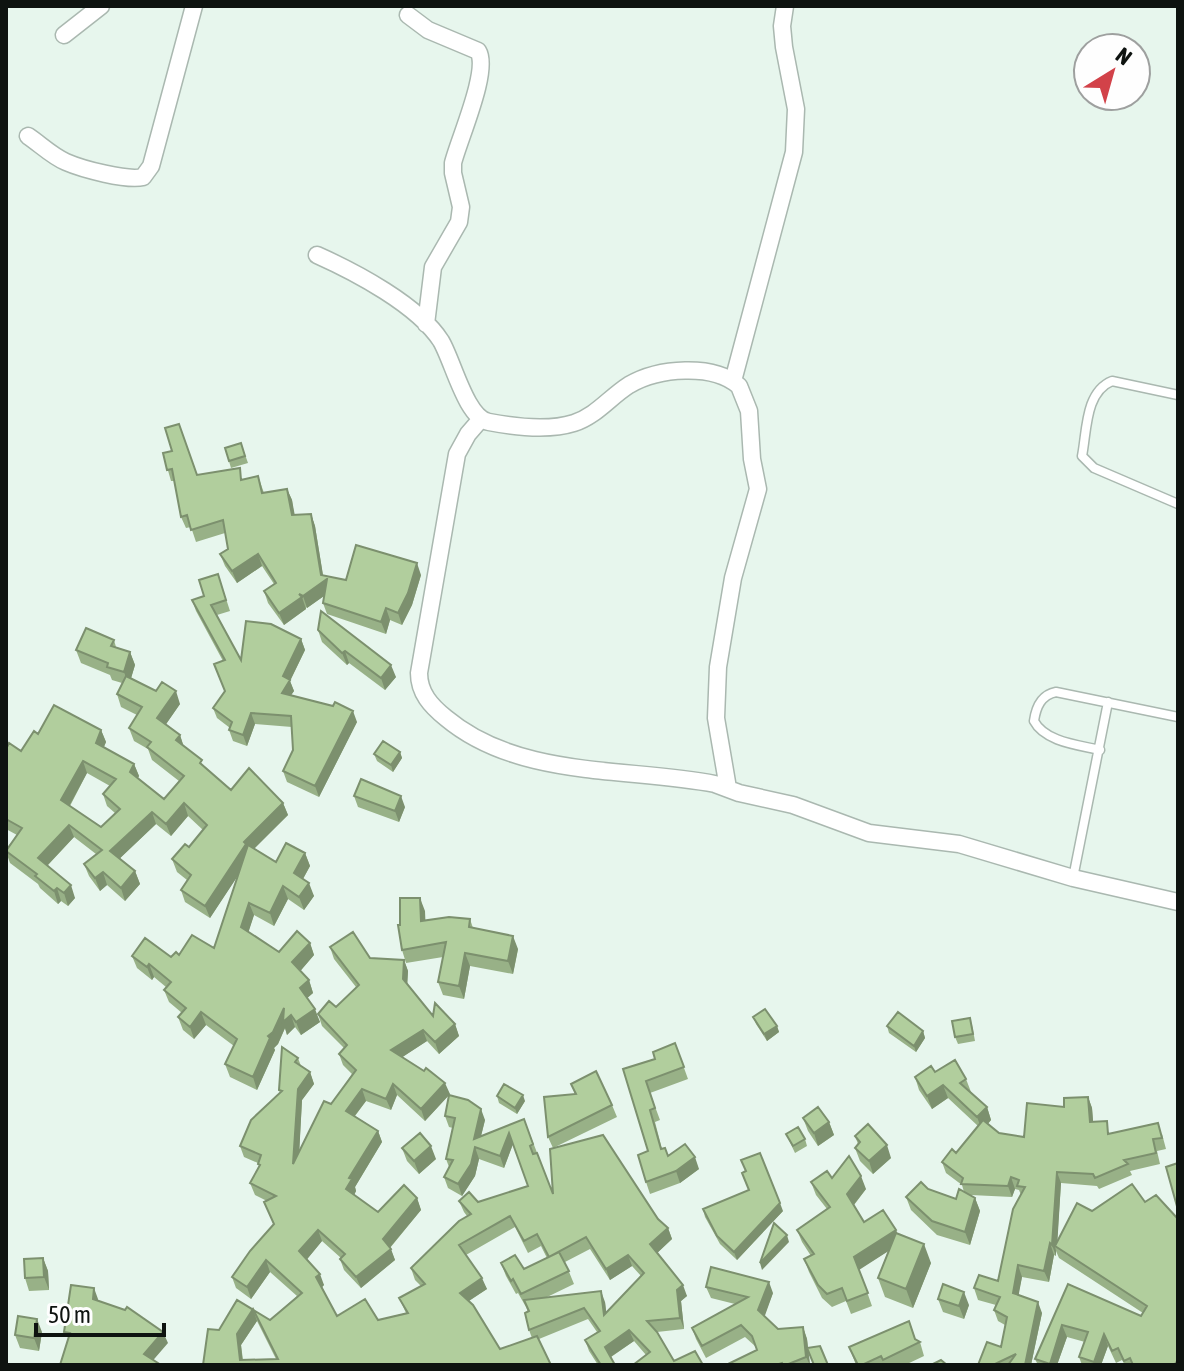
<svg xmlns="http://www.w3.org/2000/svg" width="1184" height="1371" font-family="'Asap Condensed',sans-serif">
<rect width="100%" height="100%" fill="#e7f6ed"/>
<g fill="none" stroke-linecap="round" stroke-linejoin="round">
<g stroke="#aab8b0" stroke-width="11">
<path id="service" d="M1178 395 1112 381C1085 392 1087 431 1082 456L1094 468 1178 504
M1100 750C1079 745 1045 742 1034 721 1036 707 1041 695 1056 692L1178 717
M1073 878 1108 702"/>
</g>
<g stroke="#aab8b0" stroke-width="19">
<path id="minor" d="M408 15 428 30 478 51C490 70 459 139 453 163V173L461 207 459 222 433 267 426 324
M64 35 101 6
M28 136C40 144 52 156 66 162 82 169 127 181 143 177L151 166 194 6
M317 255C355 272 418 305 441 341 453 361 466 418 489 422 515 427 549 431 574 423 596 416 610 397 629 385 658 368 713 363 739 386L749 411 752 459 758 489 733 578 718 667 716 718 728 788
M733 381 794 152 796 109 784 47 782 26 785 6
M481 419 468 434 457 454 419 673C419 693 431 706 446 718 519 779 627 767 715 784L739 793 793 805 869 833 959 844 1073 878 1178 902"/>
</g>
<use href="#service" stroke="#fff" stroke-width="8"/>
<use href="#minor" stroke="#fff" stroke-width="16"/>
</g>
<path fill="#98b187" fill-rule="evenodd" d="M241 443 248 463 231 468 225 448Z
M163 453 197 475 244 479 258 476 264 493 287 489 292 500 294 515 311 514 315 526 323 576 346 580 421 575 412 605 402 625 390 620 386 634 327 614 323 603 324 596 307 608 306 607V609L284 625 268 603 264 591 274 584 262 566 237 583 225 566 220 554 228 549 225 533 196 542 191 527 186 528 181 517 174 481H171Z
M218 574 230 611 217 615 241 660 301 639 305 650 290 681 294 691 291 695 357 722 319 797 287 782 283 771 293 750 292 727 255 724 247 746 233 741 229 730 230 728 217 718 213 708 225 691 223 661 196 611 192 600 204 596Z
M318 630 396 677 385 690 349 663 347 665 322 642Z
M114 640 116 647 130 652 135 665 131 678 180 704 166 724 180 735 184 747 204 766 231 790 283 803 288 815 254 848 276 862 305 853 310 866 303 879 314 896 304 910 288 899 274 926 254 915 248 932 279 952 310 943 314 955 300 971 309 980 313 993 307 998 320 1022 301 1035 295 1027 287 1035 285 1028 278 1044 274 1048 275 1050 257 1090 230 1077 225 1064 234 1046 206 1025 194 1039 183 1030 178 1017 182 1013 169 1002 164 990 166 987 154 977 152 980 137 968 132 956 171 957 214 948 238 875 210 918 185 902 181 890 187 880 177 872 172 859 189 847 203 830 188 816 171 836 156 824 120 858 135 871 140 884 125 901 107 885 100 891 89 876 84 864 96 854 74 837 48 865 75 898 68 906 61 901 58 904 40 888 38 884 10 863 6 852V849L17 835 6 829V749L21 751 38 734 101 730 106 742 104 747 134 764 139 776 138 778 164 799 179 781 152 760 148 749 134 741 129 728 137 715 121 707 117 694 122 683 112 680 110 675 81 663 76 650ZM87 773 110 786 103 794 107 806 115 813 101 827 70 806Z
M400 752 402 758 393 772 377 761 374 754Z
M354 796 405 807 399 822 358 807Z
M425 911V921L470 919 473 928 518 949 513 974 470 966 464 999 443 995 438 982 443 957 406 963 402 950 400 925Z
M330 947 370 958 404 960 408 971 407 984 433 1016 455 1024 459 1036 439 1054 427 1041 402 1057 450 1094 449 1095 485 1120 481 1136 524 1119 553 1194 658 1219 668 1228 672 1239 657 1253 687 1296 681 1301 684 1329 657 1332 674 1361 633 1365 646 1355 634 1341 611 1357 615 1365H598L589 1351 585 1340 597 1332 588 1319 539 1339 551 1365H203L219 1330 237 1300 270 1320 297 1296 270 1272 251 1299 236 1288 232 1277 274 1225 264 1202 267 1201 255 1195 250 1183 259 1167 258 1163 244 1157 240 1146 280 1093 279 1090 298 1058 301 1066 310 1072 314 1084 302 1100 299 1153 352 1074 343 1065 339 1054 344 1048 322 1026 318 1014 336 1007 356 987 334 959ZM397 1095 425 1121 449 1095 445 1116 449 1127 453 1128 446 1159 449 1167 444 1177 448 1188 462 1196 475 1176 479 1159 504 1168 513 1144 528 1186 478 1202 459 1201 464 1212 467 1216 411 1268 415 1280 421 1286 399 1298 406 1313 378 1320 337 1316 322 1287 324 1285 307 1259 322 1241 341 1258 340 1259 344 1270 361 1288 395 1260 390 1248 421 1210 417 1198 378 1212 354 1195 356 1191 355 1187 382 1142 378 1131 355 1116 366 1101 391 1110ZM515 1227 528 1253 541 1246 547 1258 524 1269 501 1263 506 1276 516 1294 518 1293 526 1307 528 1312 529 1330 532 1338 500 1349 469 1301 487 1289 466 1255ZM590 1249 610 1280 632 1266 641 1276 606 1312 605 1302 545 1298 574 1284 565 1262ZM257 1321 276 1359 243 1360 241 1345Z
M753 1017 777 1026 779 1032 767 1041 756 1024Z
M972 1025 975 1041 958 1044 955 1037Z
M887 1026 923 1031 925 1038 916 1052 889 1033Z
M675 1043 688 1079 650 1093 660 1120 655 1122 662 1149 668 1156 699 1169 680 1183 650 1194 646 1182 648 1151 623 1069 655 1059Z
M935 1072 966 1079 971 1092 987 1107 991 1120 988 1124 999 1133 1024 1137 1064 1107 1088 1097 1092 1108 1093 1121 1111 1134H1162L1166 1149 1157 1151 1160 1164 1130 1171 1132 1175 1099 1189 1097 1186 1061 1183 1057 1242 1092 1211 1132 1184 1178 1365H1125L1122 1360 1116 1363 1108 1346 1101 1365H1082L1079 1357 1085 1342 1067 1337 1057 1365H1038L1035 1359 1068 1284 1141 1316 1143 1313 1059 1258 1056 1251V1256L1054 1255 1049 1282 1022 1277 1018 1295 1042 1313 1031 1365H978L1001 1347 1005 1325 998 1321 994 1310 996 1305 978 1300 974 1288 998 1281 1021 1195 1019 1190 1015 1189 1012 1197 971 1195 975 1198 980 1211 970 1245 937 1235 911 1210 906 1197 928 1189 956 1199 964 1192 962 1185 946 1173 942 1162 956 1153 978 1126 948 1098 932 1109 919 1090 915 1077Z
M571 1084 612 1105 617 1117 553 1148 548 1137 575 1094Z
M497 1096 525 1101 517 1114 499 1103Z
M803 1118 829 1122 834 1135 818 1146 808 1131Z
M786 1134 805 1139 807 1146 795 1153Z
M855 1136 891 1158 873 1174 860 1161 855 1148 858 1144Z
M402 1148 436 1159 419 1174 407 1161Z
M832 1178 866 1189 854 1205 864 1222 896 1230 897 1233 931 1263 913 1308 885 1297 878 1278 888 1251 859 1269 872 1306 851 1314 846 1301 832 1307 822 1298 809 1272 804 1259 811 1256 802 1242 797 1230 827 1209 816 1195 811 1182Z
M703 1209 783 1211 737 1260 720 1244 705 1217Z
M43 1258 48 1271 49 1290 29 1291 25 1278Z
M706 1287 773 1293 764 1316 778 1329 803 1327 807 1339 810 1365H726L757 1350 756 1347 745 1337 706 1358 696 1339 692 1328 735 1304 711 1298Z
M938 1299 969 1305 964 1319 943 1312Z
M42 1332 39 1351 20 1348 15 1335Z
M920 1342 924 1356 905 1365H856L849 1347Z"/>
<path fill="#7c906e" d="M287 489 292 500 297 527 292 515Z
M311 514 315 526 324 581 327 579 331 591 307 608 303 596 321 575Z
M258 554 262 566 237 583 232 571Z
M417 563 421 575 412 605 402 625 398 613Z
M302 597 306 609 284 625 279 613Z
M386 608 390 620 386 634 381 622Z
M301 639 305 650 290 681 294 691 285 704 282 693 283 676Z
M345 651 349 663 347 665 342 653Z
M130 652 135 665 129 685 124 672Z
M391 665 396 677 385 690 381 678Z
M176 691 180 704 162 730 157 718Z
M353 711 357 722 319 797 315 786Z
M251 713 255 724 247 746 243 735Z
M101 730 106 742 100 755 96 743Z
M180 735 184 748 176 740Z
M400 752 402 758 393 772 391 765Z
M83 761 87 773 66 812 61 800Z
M134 764 139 776 134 785 130 772Z
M401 796 405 807 399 822 395 811Z
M184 803 188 816 171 836 166 824Z
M283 803 288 815 250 853 251 856 210 918 205 906 244 842Z
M152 812 156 824 115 863 110 851Z
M69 825 74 837 43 870 38 858Z
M305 853 310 866 299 886 294 873Z
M135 871 140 884 125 901 121 888Z
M103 872 107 885 100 891 95 878Z
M309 883 314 896 304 910 299 897Z
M71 885 75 898 68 906 64 893Z
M283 886 288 899 274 926 270 913Z
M57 888 61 901 58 904 54 891Z
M420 898 425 911 426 935 421 921Z
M249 903 254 915 246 940 241 927Z
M513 936 518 949 513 974 508 961Z
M310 943 314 955 297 975 292 962Z
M465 953 470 966 464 999 459 986Z
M404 960 408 971 407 990 403 979Z
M149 964 154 977 152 980 147 967Z
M309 980 313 993 305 1000 300 988Z
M284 1008 291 1015 295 1027 287 1035 285 1028 278 1044 274 1048 275 1050 257 1090 253 1077 268 1036Z
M315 1009 320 1022 301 1035 296 1022Z
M201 1012 206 1025 194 1039 190 1027Z
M455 1024 459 1036 439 1054 435 1042Z
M777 1026 779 1032 767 1041 764 1034Z
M423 1030 427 1041 395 1062 391 1050Z
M923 1031 925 1038 916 1052 914 1046Z
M310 1072 314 1084 302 1100 298 1176 293 1164 298 1089Z
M445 1083 450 1094 425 1121 421 1109Z
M393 1084 397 1095 391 1110 386 1099Z
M943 1085 948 1098 932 1109 927 1096Z
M362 1089 366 1101 350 1122 346 1111Z
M523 1095 525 1101 517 1114 515 1108Z
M1088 1097 1092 1108 1094 1133 1090 1122Z
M987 1107 991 1120 982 1130 977 1117Z
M481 1109 485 1120 478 1148 474 1139Z
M829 1122 834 1135 818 1146 814 1133Z
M378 1131 382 1142 355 1187 356 1191 351 1201 346 1189 349 1178Z
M509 1133 513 1144 504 1168 500 1156Z
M887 1145 891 1158 873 1174 869 1161Z
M431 1146 436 1159 419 1174 414 1161Z
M475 1147 479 1159 475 1176 462 1196 458 1184Z
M695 1157 699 1169 680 1183 676 1171Z
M1057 1172 1061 1183 1057 1248 1055 1246 1056 1251V1256L1052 1245Z
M861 1176 866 1189 852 1207 847 1194Z
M1011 1177 1015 1189 1012 1197 1008 1186Z
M417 1198 421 1210 387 1251 383 1239Z
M975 1198 980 1211 970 1245 965 1232Z
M780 1203 783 1211 737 1260 734 1252Z
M668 1228 672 1239 654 1256 650 1244Z
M318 1230 322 1241 304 1263 299 1251Z
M896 1230 901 1243 859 1270 854 1257Z
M787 1235 789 1242 762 1270 760 1263Z
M1050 1243 1054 1255 1049 1282 1044 1271Z
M924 1244 931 1263 913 1308 906 1289Z
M391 1249 395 1260 361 1288 356 1277Z
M628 1255 632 1266 610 1280 606 1269Z
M43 1258 48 1271 49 1290 44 1277Z
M266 1260 270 1272 251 1299 247 1287Z
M1018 1265 1022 1277 1017 1304 1013 1293Z
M320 1274 324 1285 321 1288 316 1277Z
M482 1278 487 1289 464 1304 460 1293Z
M769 1282 773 1293 763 1321 758 1310Z
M683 1285 687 1296 681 1301 684 1329 680 1318 677 1290Z
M94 1288 98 1299 97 1310 93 1299Z
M601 1291 605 1302 608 1326 604 1315Z
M964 1292 969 1305 964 1319 959 1306Z
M1038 1302 1042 1313 1031 1365H1025Z
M253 1309 257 1321 241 1345 243 1365 240 1360 237 1334Z
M37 1319 42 1332 39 1351 34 1338Z
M1062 1325 1067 1337 1057 1365H1050Z
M803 1327 807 1339 810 1365 806 1357Z
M629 1330 634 1341 609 1358 605 1347Z
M163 1332 168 1343 149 1365 144 1354Z
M1104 1334 1108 1346 1101 1365H1095L1094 1362Z"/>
<path fill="#b1ce9d" stroke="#7c906e" stroke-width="2" fill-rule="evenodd" d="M179 424 197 475 240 468 241 480 258 476 262 493 287 489 292 515 311 514 321 575 346 580 356 545 417 563 408 593 398 613 386 608 381 622 323 603 327 579 303 596 299 594 302 597 279 613 264 591 276 583 258 554 232 571 220 554 228 549 223 520 191 530 187 515 181 517 172 469 167 470 163 453 172 451 165 428Z
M241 443 245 456 229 461 225 448Z
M218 574 226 600 211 605 241 660 246 621 271 624 301 639 283 676 290 680 282 693 333 706 335 702 353 711 315 786 283 771 293 750 291 716 251 713 243 735 229 730 232 722 213 708 225 691 214 664 225 660 192 600 204 596 199 580Z
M321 611 391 665 381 678 345 651 342 653 318 630Z
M86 628 114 640 111 646 130 652 124 672 107 667 108 663 76 650Z
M126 676 156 691 162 682 176 691 157 718 180 735 176 740 202 760 200 763 231 790 249 768 283 803 244 842 246 844 205 906 181 890 191 875 172 859 185 844 189 847 207 825 184 803 166 824 152 812 110 851 135 871 121 888 103 872 95 878 84 864 102 850 69 825 38 858 71 885 64 893 57 888 54 891 35 876 37 874 6 851 22 828 6 819V749L9 743 21 751 34 731 38 734 54 705 101 730 96 743 134 764 130 772 164 799 184 776 147 747 151 742 129 728 142 707 117 694ZM83 761 116 779 103 794 120 809 101 827 61 800Z
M383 741 400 752 391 765 374 754Z
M361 779 401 796 395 811 354 796Z
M286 843 305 853 294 873 309 883 299 897 283 886 270 913 249 903 241 927 279 952 297 931 310 943 292 962 309 980 300 988 315 1009 296 1022 291 1015 283 1022 284 1008 273 1032 268 1036 270 1038 253 1077 225 1064 237 1039 201 1012 190 1027 178 1017 186 1008 164 990 171 982 149 964 147 967 132 956 145 938 171 957 176 952 179 955 192 935 214 948 248 845 276 862Z
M400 898H420L421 921 449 917 470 919 469 927 513 936 508 961 465 953 459 986 438 982 446 942 402 950 398 925H400Z
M353 932 370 958 404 960 403 979 433 1016 435 1003 455 1024 435 1042 423 1030 391 1050 424 1071 426 1068 445 1083 421 1109 393 1084 386 1099 362 1089 346 1111 378 1131 349 1178 352 1179 346 1189 378 1212 404 1185 417 1198 383 1239 391 1249 356 1277 340 1259 345 1254 318 1230 299 1251 320 1274 316 1277 337 1316 365 1299 378 1320 408 1313 399 1298 425 1284 411 1268 459 1221 471 1214 459 1201 469 1192 478 1202 528 1186 509 1133 500 1156 475 1147 471 1164 458 1184 444 1177 453 1160 446 1159 455 1118 445 1116 449 1095 468 1100 481 1109 474 1139 524 1119 533 1144 530 1146 533 1154 537 1153 553 1194 550 1149 603 1135 658 1219 668 1228 650 1244 683 1285 677 1290 680 1318 647 1321 657 1332 674 1361 695 1351 703 1365H633L650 1352 629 1330 605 1347 615 1365H601L585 1340 600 1331 584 1308 529 1330 525 1313 529 1311 524 1300 601 1291 604 1315 644 1273 628 1255 606 1269 586 1237 549 1257 537 1234 524 1241 510 1216 459 1245 482 1278 460 1293 473 1305 500 1349 537 1336 551 1365H203L208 1329 219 1330 237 1300 270 1320 302 1293 266 1260 247 1287 232 1277 250 1251 274 1224 264 1202 276 1196 250 1183 260 1165 258 1164 261 1155 240 1146 251 1120 282 1091 279 1090 282 1047 298 1058 295 1062 310 1072 298 1089 293 1164 324 1101 331 1104 356 1070 339 1054 347 1045 318 1014 329 1001 336 1007 359 985 330 947ZM253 1309 278 1359 240 1360 237 1334Z
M765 1009 777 1026 764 1034 753 1017Z
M898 1012 923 1031 914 1046 887 1026Z
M970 1018 973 1034 955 1037 952 1021Z
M675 1043 684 1067 646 1081 655 1108 650 1110 661 1149 665 1148 668 1156 685 1144 695 1157 676 1171 646 1182 638 1155 648 1151 623 1069 655 1059 653 1052Z
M955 1060 966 1079 960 1083 987 1107 977 1117 943 1085 927 1096 915 1077 931 1066 935 1072Z
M596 1071 612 1105 548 1137 544 1097 576 1094 571 1084Z
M504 1084 523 1095 515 1108 497 1096Z
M1088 1097 1090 1122 1107 1121 1108 1134 1158 1123 1162 1138 1153 1139 1156 1153 1124 1160 1128 1164 1095 1178 1093 1174 1057 1172 1052 1245 1050 1243 1044 1271 1018 1265 1013 1293 1038 1302 1025 1365H1008L1016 1354 993 1365H978L987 1342 1001 1347 1007 1317 994 1310 1000 1297 974 1288 979 1275 998 1281 1013 1209 1025 1187 1017 1186 1019 1180 1011 1177 1008 1186 961 1184 963 1178 942 1162 952 1149 956 1153 983 1120 999 1133 1024 1137 1027 1103 1064 1107V1098Z
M818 1107 829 1122 814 1133 803 1118Z
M868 1124 887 1145 869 1161 855 1148 860 1142 855 1136Z
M798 1127 805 1139 793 1146 786 1134Z
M420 1133 431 1146 414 1161 402 1148Z
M760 1153 780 1203 734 1252 717 1236 703 1209 749 1190 742 1173 746 1171 741 1160Z
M849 1156 861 1176 847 1194 864 1222 883 1210 896 1230 854 1257 868 1293 847 1301 842 1288 827 1294 818 1285 804 1259 814 1254 797 1230 830 1207 811 1182 827 1171 832 1178Z
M1178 1163V1210L1166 1167Z
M921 1182 928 1189 956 1199 959 1189 975 1198 965 1232 932 1221 906 1197Z
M1132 1184 1145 1202 1156 1195 1178 1219V1360L1174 1365H1133L1130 1358 1124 1361 1118 1348 1112 1351 1104 1334 1094 1362 1079 1357 1088 1332 1062 1325 1050 1364 1035 1359 1068 1284 1141 1316 1147 1306 1055 1246 1077 1203 1092 1211Z
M774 1223 787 1235 760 1263Z
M896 1233 924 1244 906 1289 878 1278Z
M559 1252 569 1271 521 1294 513 1279 511 1281 501 1263 515 1255 524 1269Z
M43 1258 44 1277 25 1278 24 1259Z
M711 1267 769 1282 758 1310 778 1329 803 1327 806 1357 786 1365H783L782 1363 776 1365H726L757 1350 752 1336 741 1325 702 1346 692 1328 748 1297 706 1287Z
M943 1284 964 1292 959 1306 938 1299Z
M71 1285 94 1288 93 1299 125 1310 127 1307 163 1332 144 1354 161 1365H60L70 1333 64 1332Z
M18 1316 37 1319 34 1338 15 1335Z
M909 1321 915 1339 920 1342 883 1360 881 1356 862 1365H858L849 1347Z
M820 1346 828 1365H814L807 1348Z
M941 1360 947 1365H931Z"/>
<rect width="1184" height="1371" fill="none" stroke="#0e1310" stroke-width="16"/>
<g transform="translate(1112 72) rotate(37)"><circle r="38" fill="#fefefe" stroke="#9ea09f" stroke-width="2"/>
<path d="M0-6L14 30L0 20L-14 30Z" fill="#d24249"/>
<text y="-12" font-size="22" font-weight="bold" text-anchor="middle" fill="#0e1310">N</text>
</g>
<path d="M36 1323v12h128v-12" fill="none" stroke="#0e1310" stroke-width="4"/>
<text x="48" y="1323" font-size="24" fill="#0e1310" stroke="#fefefe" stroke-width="6" paint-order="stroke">50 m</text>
</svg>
